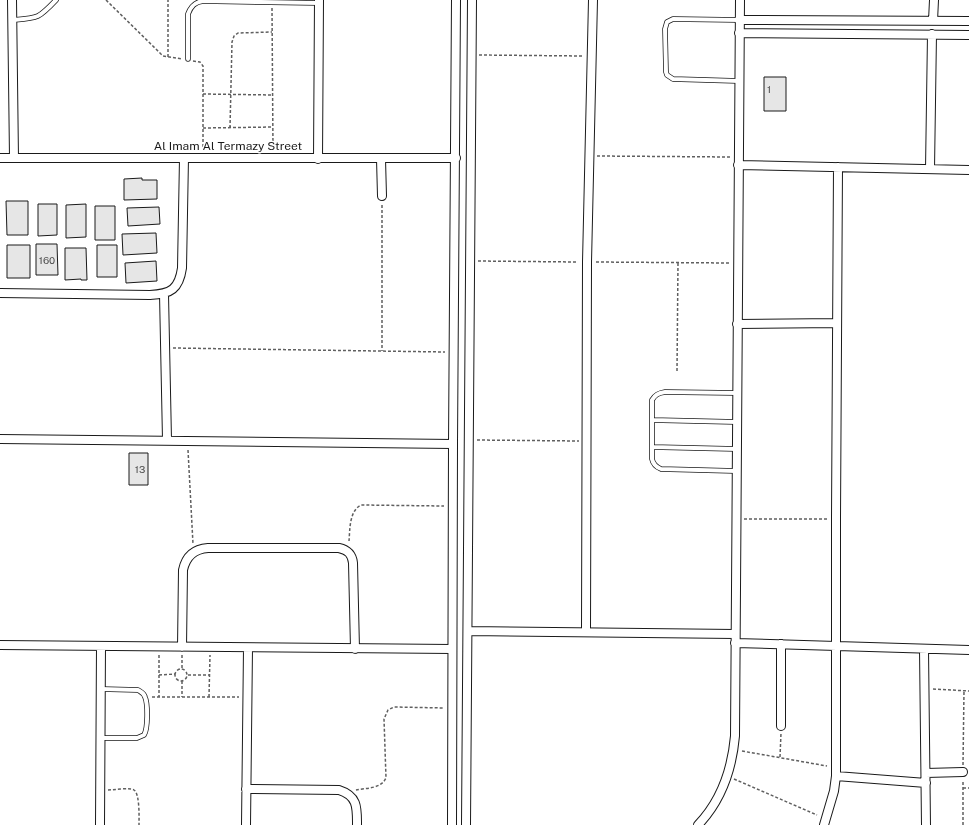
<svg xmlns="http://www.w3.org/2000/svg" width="969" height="825" font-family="'Public Sans',sans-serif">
<rect width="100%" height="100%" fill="#fff"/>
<path fill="#e6e6e6" stroke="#1a1a1a" d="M764 77H786V111H764Z
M142 178V180H157V199L124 200V179Z
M6 201H28V235H7Z
M38 204H57V235L38 236Z
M86 204V237L66 238V205Z
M95 206H115V240H95Z
M159 207 160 224 128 226 127 208Z
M156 233 157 253 123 255 122 234Z
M36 244H57L58 275H36Z
M7 245H30V278H7Z
M97 245H117V277H97Z
M65 248H86L87 280H81V279L65 280Z
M156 261 157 281 126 283 125 263Z
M129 453H148V485H129Z"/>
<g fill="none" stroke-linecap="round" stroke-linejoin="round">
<g stroke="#1a1a1a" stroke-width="5.5">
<path id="service" d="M12 20C38 18 38 19 56 0
M188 59V14C191 6 195 2 203 1L319 3
M739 81 673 79 667 75 666 72 665 29 667 22 673 19 739 20
M652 420 737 422
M652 447 737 449
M736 471 661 469C656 467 653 464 652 459V400C655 395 658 393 665 392L737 393
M101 738H137L144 735C148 729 148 704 145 697 144 693 141 692 138 690L101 689"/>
</g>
<g stroke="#1a1a1a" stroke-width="10">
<path id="minor" d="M12 0 14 158
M739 20 969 21
M933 21 934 0
M739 33 969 35
M0 158H456
M318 159 319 0
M381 159 382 196
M738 165 969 170
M930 169 932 34
M0 293 150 295C171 294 179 289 182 268L184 158
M164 294 167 440
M737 324 837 323
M0 439 453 444
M468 631 735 634
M586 632 587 262 593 0
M735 643 969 650
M0 645 452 649
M182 647 183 570C186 556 194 549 208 548H339C348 550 352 554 353 563L355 649
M924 649 926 825
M781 726V644
M926 773 963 772
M836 776 926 783
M246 789 339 790C358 796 357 808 357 825
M100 825 101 646
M246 825 248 648
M452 825 453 444 456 0
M466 825 472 0
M698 825C721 801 732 769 735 736L740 0
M824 825 834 791 836 776V518L838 167"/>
</g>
<path stroke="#5f5f5f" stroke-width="1.5" stroke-dasharray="3 2" stroke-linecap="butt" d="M106 0 163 56 182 59
M272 8 273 150
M479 55 583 56
M168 57V0
M193 61 200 62 203 66V151
M203 94 273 95
M203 128 273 127
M230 128 232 42 234 36 238 33 272 32
M597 156 731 157
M382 205V351
M478 261 578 262
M596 262 730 263
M173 348 445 352
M677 371 678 263
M477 440 579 441
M188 450 193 544
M744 519H828
M349 541C350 530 349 511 361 505L444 506
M159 655V697
M182 668V654
M175 675a6 6 0 1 1 12 0a6 6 0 1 1-12 0Z
M159 675 175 674
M188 675H210
M182 681V697
M933 689 969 691
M152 697H239
M209 697 210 655
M742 751 827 766
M780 757 781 733
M963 765 964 690
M734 779 817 815
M963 788H969
M108 790C114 790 130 787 134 790 140 794 139 818 139 825
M356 790C366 788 381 789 386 778L384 719 388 710 394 707 444 708
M963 825V780"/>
<use href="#service" stroke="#fff" stroke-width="4"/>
<use href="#minor" stroke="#fff" stroke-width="8"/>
</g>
<g text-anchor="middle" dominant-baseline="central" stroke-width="3" stroke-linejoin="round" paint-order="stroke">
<g font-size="10" fill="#4d4d4d">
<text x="769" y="89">1</text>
<text x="47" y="260">160</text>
<text x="140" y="469">13</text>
</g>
<g font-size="12" fill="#1a1a1a" stroke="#fff">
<text x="228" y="146">Al Imam Al Termazy Street</text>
</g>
</g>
</svg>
